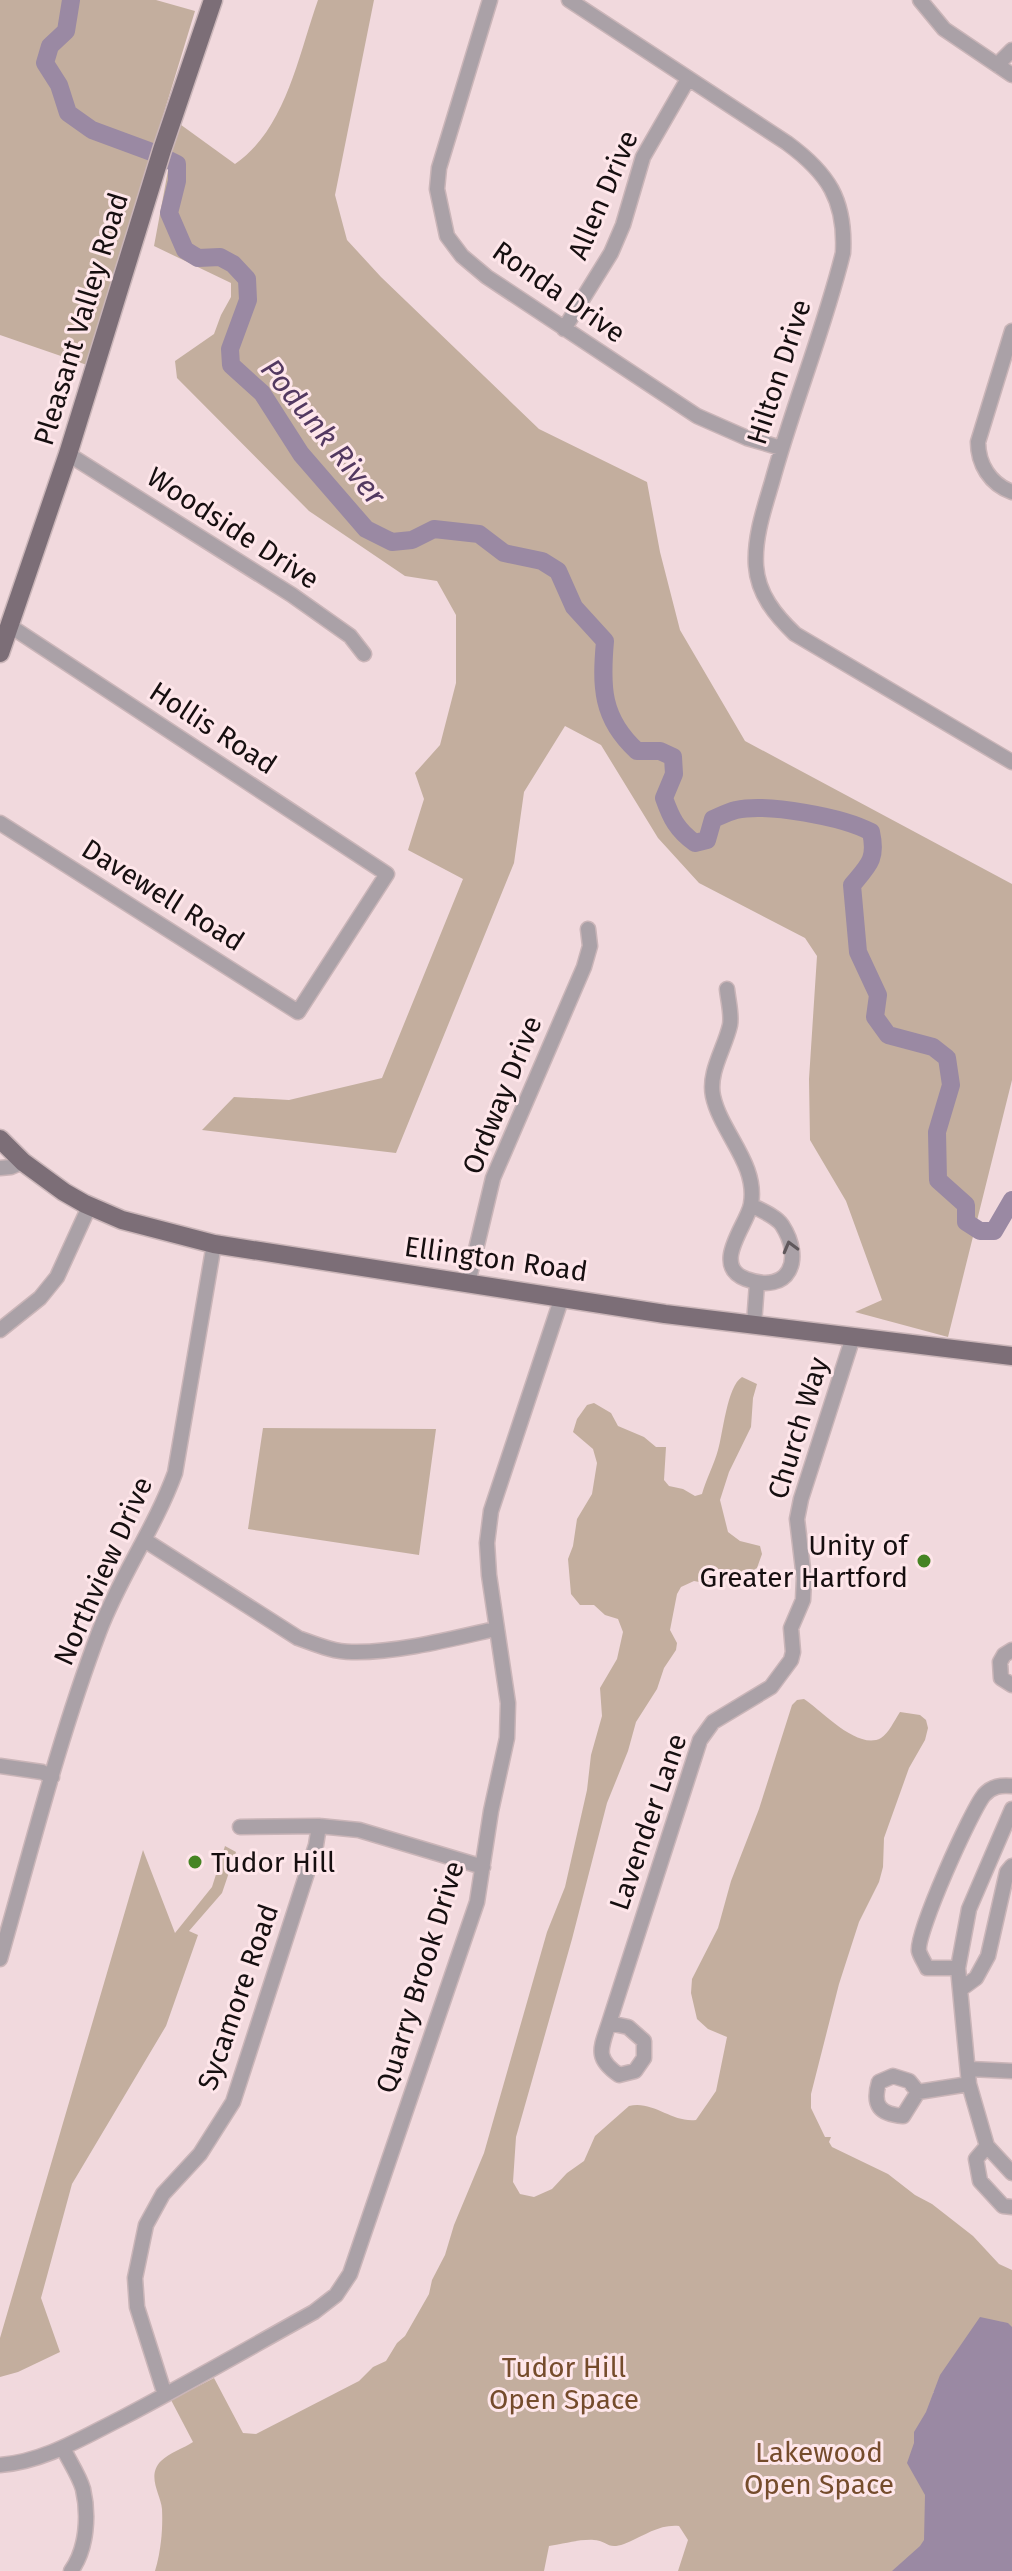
<svg xmlns="http://www.w3.org/2000/svg" width="1012" height="2571" font-family="'Fira Sans',sans-serif">
<rect width="100%" height="100%" fill="#f1d9dd"/>
<path fill="#c3ae9e" d="M0 0H156L195 11 87 365 0 335Z
M318 0H374L335 195 347 240 381 277 539 429 647 482 660 552 680 630 745 741 1012 884V1080L948 1337 855 1312 882 1300 846 1201 810 1140 809 1079 817 956 805 938 699 883 658 838 601 745 565 726 524 792 514 863 396 1153 202 1130 234 1097 289 1100 382 1078 463 879 408 850 424 799 415 773 440 745 456 683V615L437 581 405 576 309 511 177 378 175 361 214 334 221 315 231 297V283L154 246 177 122 235 164C286 129 298 56 318 0Z
M742 1377 757 1384 753 1398 751 1427 729 1472 720 1500 728 1532 740 1541 760 1546 762 1554 757 1568 743 1576H735L715 1585 694 1581 681 1587 677 1594 670 1630 677 1643 676 1650 664 1668 657 1689 636 1722 628 1751 607 1803 572 1939 516 2137 513 2182 520 2194 534 2197 552 2189 567 2173 584 2161 595 2136 629 2106C653 2100 672 2123 696 2120L716 2091 727 2037 708 2029 697 2019 691 1993 692 1979 718 1928 731 1881 759 1809 792 1705 797 1700 804 1699C821 1710 858 1751 881 1738 889 1733 894 1721 900 1712L920 1715 926 1720 928 1728 925 1740 909 1768 884 1838 883 1867 879 1882 859 1922 839 1984 811 2094V2108L825 2137H831L829 2142 832 2147 888 2174 915 2195 932 2204 973 2236 999 2264 1012 2270V2333L1002 2322 992 2321 933 2393 930 2531 906 2571H678L688 2540 679 2526C658 2524 643 2537 624 2544 607 2550 608 2541 594 2540 580 2539 563 2544 549 2546L544 2571H155C161 2551 163 2529 162 2509 161 2495 146 2476 161 2461 169 2453 184 2448 193 2442L171 2400 214 2378 243 2433 256 2434 359 2381 373 2367 386 2361 397 2343 405 2336 429 2294 432 2280 445 2255 454 2225 484 2153 547 1932 565 1887 587 1790 591 1755 602 1716 600 1688 617 1659 623 1632 618 1619 605 1615 594 1605H580L571 1594 568 1559 573 1546 577 1519 592 1494 597 1463 593 1449 573 1432 577 1419 587 1405 594 1403 611 1413 618 1426 644 1437 656 1447H666L664 1480 669 1486 683 1489 695 1496 702 1494C706 1479 714 1465 718 1450 723 1434 727 1386 742 1377Z
M263 1428 436 1429 419 1555 248 1529Z
M225 1846 236 1852 222 1893 189 1931 198 1935 166 2026 72 2184 41 2298 60 2352 18 2372 0 2377V2338L143 1850 175 1933 212 1887Z"/>
<path fill="#9a89a3" d="M980 2317 1008 2323 1012 2327V2571H892L920 2546 924 2540 925 2495 907 2463 914 2443V2432L926 2412 940 2375Z"/>
<g fill="none" stroke-linecap="round" stroke-linejoin="round">
<path stroke="#9a89a3" stroke-width="18" d="M71 0 66 31 50 46 45 63 59 85 68 113 92 130 157 154 177 164V181L169 213 185 250 198 258 220 257 233 264 247 279 248 300 230 349 231 365 262 393 301 454 366 529 392 542 412 540 434 529 479 534 504 553 542 561 558 571 574 607 605 641C601 686 601 718 637 751H660L673 757 674 774 664 798C671 818 677 830 695 843L707 840 713 819C720 816 728 812 736 810 768 803 843 817 871 832 877 859 869 865 852 885L858 952 878 995 875 1017 888 1035 933 1047 947 1058 951 1085 937 1132 938 1180 966 1205V1222L980 1231H994L1012 1200"/>
<g stroke="#cab5b8" stroke-width="17">
<path id="minor" d="M490 0 439 168 437 189 447 236 462 256 487 277 697 416 747 438 781 448
M569 0 787 143C828 173 846 200 843 253 824 330 793 405 772 482 764 509 754 538 756 566 758 594 775 615 795 634L1012 762
M920 0 944 29 1012 75
M997 65 1012 50
M564 329 611 253 623 225 643 157 688 79
M1012 331 978 442C978 464 990 484 1012 492
M68 454 292 595 350 636 364 654
M0 823 298 1012 387 874 10 626
M727 989C728 1000 732 1014 730 1025 725 1048 708 1072 713 1096 721 1133 758 1164 751 1204 748 1224 710 1265 746 1279 790 1295 804 1259 782 1225 776 1216 760 1210 751 1205
M0 1168 11 1167 23 1162
M468 1283 493 1178 584 967 590 946 588 929
M754 1324 757 1283
M0 1330 40 1298 57 1277 89 1207
M146 1541 298 1638C315 1644 333 1652 352 1652 397 1653 451 1639 495 1629
M1012 1650 1004 1655 1000 1662 1001 1678 1012 1685
M0 1766 42 1772 52 1777
M1012 1809 969 1909 958 1968 969 2084 987 2146 1012 2173
M240 1827 319 1826 359 1830 483 1867
M0 1959C31 1850 59 1738 99 1632 120 1576 154 1530 175 1473L214 1244
M958 1968H927C925 1963 920 1956 919 1951 916 1933 971 1811 984 1795 992 1786 1001 1785 1012 1786
M961 1989 976 1978 988 1956 1007 1872 1012 1866
M609 2023 628 2027 644 2041V2058L635 2071 619 2075C594 2058 601 2048 609 2023L700 1740 713 1722 771 1687 791 1660 793 1652 791 1628 803 1600 804 1578 797 1519 801 1499 853 1337
M970 2069 1012 2071
M918 2092 903 2116C880 2114 872 2106 879 2082L893 2076 909 2081 918 2092 969 2084
M987 2146 976 2159 980 2181 1003 2206 1012 2207
M165 2395 137 2307 135 2278 146 2225 163 2194 200 2154 233 2102 316 1845 319 1826
M63 2448C69 2461 79 2475 83 2489 89 2515 87 2549 71 2571
M0 2465C43 2462 82 2438 120 2419 185 2385 249 2348 314 2312L336 2295 350 2274 477 1902 491 1811 507 1738 508 1703 489 1575 487 1543 491 1511 562 1297"/>
</g>
<g stroke="#cab5b8" stroke-width="21">
<path id="major" d="M0 653 68 454 162 150 213 0
M0 1139 23 1162 64 1192 85 1204 122 1220 214 1244 665 1314 1012 1356"/>
</g>
<use href="#minor" stroke="#aaa1a7" stroke-width="14"/>
<use href="#major" stroke="#7c6e77" stroke-width="18"/>
</g>
<defs><path id="oneway-chevron" d="M-2-3.5L2.5 0L-2 3.5" fill="none" stroke-width="1.6" stroke-linecap="round" stroke-linejoin="round" transform="scale(2)"/></defs>
<use stroke="#60585c" href="#oneway-chevron" transform="translate(790 1247) rotate(-105)"/>
<g fill="#468423" stroke="#fee6ea" stroke-width="3">
<circle cx="924" cy="1561" r="8"/>
<circle cx="195" cy="1862" r="8"/>
</g>
<g text-anchor="middle" dominant-baseline="central" stroke-width="6" stroke-linejoin="round" paint-order="stroke">
<g font-size="28" fill="#160f10" stroke="#fee6ea">
<text transform="translate(603 195) rotate(-67)">Allen Drive</text>
<text transform="translate(559 292) rotate(35)">Ronda Drive</text>
<text transform="translate(81 319) rotate(-73)">Pleasant Valley Road</text>
<text transform="translate(779 372) rotate(-72)">Hilton Drive</text>
<text transform="translate(233 528) rotate(33)">Woodside Drive</text>
<text transform="translate(213 728) rotate(33)">Hollis Road</text>
<text transform="translate(163 895) rotate(32)">Davewell Road</text>
<text transform="translate(502 1095) rotate(-68)">Ordway Drive</text>
<text transform="translate(496 1259) rotate(8)">Ellington Road</text>
<text transform="translate(798 1428) rotate(-73)">Church Way</text>
<text transform="translate(103 1571) rotate(-66)">Northview Drive</text>
<text transform="translate(648 1822) rotate(-71)">Lavender Lane</text>
<text transform="translate(420 1977) rotate(-73)">Quarry Brook Drive</text>
<text transform="translate(238 1997) rotate(-71)">Sycamore Road</text>
</g>
<g font-size="28" fill="#160f10" stroke="#fee6ea" text-anchor="end">
<text x="908" y="1545">Unity of<tspan x="908" dy="32">Greater Hartford</tspan></text>
<text x="211" y="1862" text-anchor="start">Tudor Hill</text>
</g>
<g font-size="28" fill="#754c2c" stroke="#fee6ea">
<text x="564" y="2367">Tudor Hill<tspan x="564" dy="32">Open Space</tspan></text>
<text x="819" y="2452">Lakewood<tspan x="819" dy="32">Open Space</tspan></text>
</g>
<g font-size="30" font-style="italic" fill="#533961" stroke="#fee6ea">
<text transform="translate(323 432) rotate(51)">Podunk River</text>
</g>
</g>
</svg>
